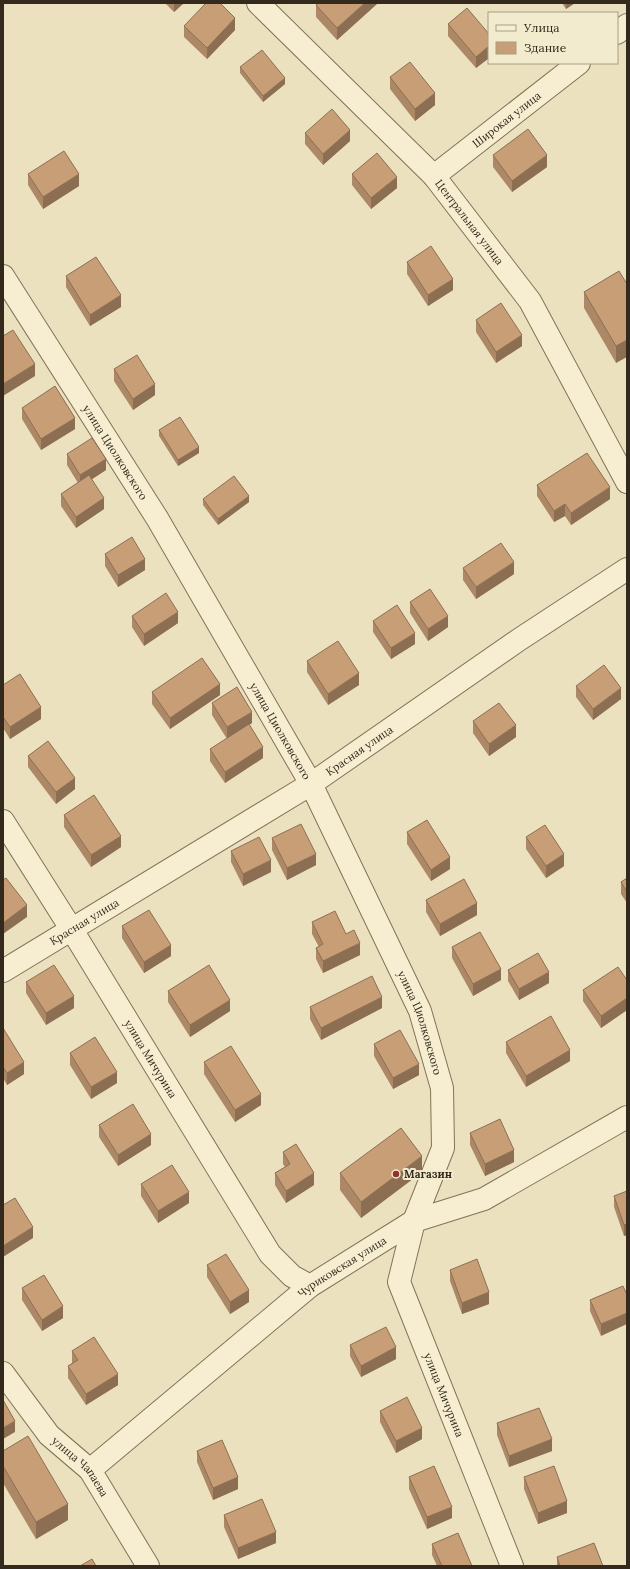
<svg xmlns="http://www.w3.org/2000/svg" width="630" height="1569" font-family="Lora,serif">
<rect width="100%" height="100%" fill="#ebe1bf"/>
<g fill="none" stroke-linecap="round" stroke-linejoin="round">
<g stroke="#837258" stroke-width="24">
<g id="minor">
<path id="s1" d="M258 3 434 176 530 301 627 482"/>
<path d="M617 33 627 25"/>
<path id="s2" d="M434 176 579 63"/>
<path id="s3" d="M3 276 157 518 311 784 420 1011 442 1088 443 1148 414 1221 399 1282 512 1566"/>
<path id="s4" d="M3 821 72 930 270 1254 292 1276 310 1286"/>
<path id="s5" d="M3 971 311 784 520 639 627 569"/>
<path id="s6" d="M3 1373 49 1435 90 1470 148 1566"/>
<path id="s7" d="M90 1470 310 1286 414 1221 484 1199 627 1117"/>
</g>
</g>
<use href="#minor" stroke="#f7eed2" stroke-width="22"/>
</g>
<path fill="#ac8866" d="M165 3H184L174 12Z
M378 3 337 40 316 17V5Z
M562 3H575L566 9Z
M448 24 489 34V58L476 68 448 36Z
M184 26 235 30 207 59 184 37Z
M240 67 285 84 263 102 240 73Z
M390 77 435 105 415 121 390 89Z
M305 133 350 141 323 165 305 144Z
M493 155 547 167 512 192 493 167Z
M28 174 79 186 43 209 28 185Z
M352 174 397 188 371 209 352 185Z
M407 262 453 290 428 306 407 274Z
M619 271 616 363 584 308V292Z
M66 276 121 307 90 326 66 287Z
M476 320 522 346 496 363 476 332Z
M114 369 155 395 133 410 114 381Z
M22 408 75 429 41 450 22 419Z
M159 430 199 453 178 466 159 436Z
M67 454 106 470 92 479 104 509 76 528 61 506V494L78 483 67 465Z
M537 485 610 499 571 525 565 516 554 522 537 496Z
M203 499 249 502 218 525 203 505Z
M105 554 145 570 118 587 105 566Z
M463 568 514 574 476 599 463 580Z
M410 602 448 627 428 641 410 613Z
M132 616 178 623 144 646 132 627Z
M373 621 415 644 391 659 373 632Z
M307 661 359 685 328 705 307 672Z
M3 685 41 719 10 739 3 728Z
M576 686 621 699 593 720 576 697Z
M152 692 220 695 170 729 152 704Z
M212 703 252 723 249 725 263 758 225 783 210 761V749L227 739 212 715Z
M473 721 516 737 489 756 473 733Z
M28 756 75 789 56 804 28 767Z
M64 815 121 847 91 867 64 827Z
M407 832 450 869 431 881 407 844Z
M526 837 564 866 546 878 526 849Z
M272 838 316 865 287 880 272 850Z
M231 851 271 872 243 886 231 862Z
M627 878V903L621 894V882Z
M426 900 477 915 440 936 426 912Z
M312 922 346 934 360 955 323 973 316 959V948L319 947 312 934Z
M122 926 171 956 144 973 122 938Z
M452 947 501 980 473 996 452 958Z
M508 970 549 983 519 1000 508 981Z
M627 980V1010L601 1028 583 1001V990Z
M26 982 74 1008 46 1025 26 993Z
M168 991 230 1011 190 1037 168 1002Z
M310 1007 382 1008 321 1040 310 1019Z
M3 1028 24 1074 7 1085 3 1078Z
M506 1042 570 1061 526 1087 506 1053Z
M374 1044 419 1075 393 1089 374 1056Z
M70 1053 117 1083 91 1099 70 1065Z
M204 1062 261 1105 235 1122 204 1074Z
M99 1125 151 1145 118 1166 99 1137Z
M470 1133 514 1162 485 1176 470 1145Z
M283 1152 314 1185 286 1203 275 1185V1173L285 1167 283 1164Z
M422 1172 361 1218 340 1190V1173Z
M141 1184 189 1203 158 1223 141 1196Z
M627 1191V1235L624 1236 614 1207V1196Z
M207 1265 249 1302 230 1314 207 1277Z
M450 1270 489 1304 462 1314 450 1281Z
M623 1286 601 1336 590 1311V1300Z
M22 1288 63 1318 42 1331 22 1300Z
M350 1345 396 1359 361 1377 350 1356Z
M72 1351 118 1385 86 1405 68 1378V1366L72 1363Z
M380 1411 422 1439 396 1453 380 1422Z
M497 1423 552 1451 509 1467 497 1435Z
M3 1451 68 1520 36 1539 3 1483Z
M197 1451 238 1489 213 1500 197 1462Z
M409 1477 452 1518 427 1529 409 1489Z
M524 1477 567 1513 538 1524 524 1489Z
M224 1515 276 1543 238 1559 224 1527Z
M432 1544 472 1566H437L432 1555Z
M557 1557 603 1566H557Z"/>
<path fill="#8c6f53" d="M174 3H184L174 12Z
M365 3H378L337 40V28Z
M566 3H575L566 9Z
M235 18V30L207 59V48Z
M489 46V58L476 68V57Z
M285 78V84L263 102V96Z
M435 93V105L415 121V109Z
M350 130V141L323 165V154Z
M547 155V167L512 192V181Z
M79 174V186L43 209V197Z
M397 177V188L371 209V198Z
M453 279V290L428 306V295Z
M121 295V307L90 326V315Z
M522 335V346L496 363V352Z
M627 340V357L616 363V346Z
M35 364V376L3 396V384Z
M155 384V395L133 410V399Z
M75 418V429L41 450V439Z
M199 447V453L178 466V460Z
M106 459V470L80 487V475Z
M610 487V499L571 525V513Z
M249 496V502L218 525V519Z
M104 498V509L76 528V517Z
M565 504V516L554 522V511Z
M145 559V570L118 587V575Z
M514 562V574L476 599V587Z
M178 612V623L144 646V634Z
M448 616V627L428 641V629Z
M415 633V644L391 659V648Z
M359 673V685L328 705V694Z
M220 684V695L170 729V718Z
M621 688V699L593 720V709Z
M41 707V719L10 739V727Z
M252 712V723L227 739V727Z
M516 725V737L489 756V744Z
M263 747V758L225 783V772Z
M75 778V789L56 804V792Z
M121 836V847L91 867V855Z
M316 854V865L287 880V868Z
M564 854V866L546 878V866Z
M450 857V869L431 881V870Z
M271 860V872L243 886V874Z
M477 903V915L440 936V924Z
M27 905V917L3 934V923Z
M360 943V955L323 973V961Z
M171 945V956L144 973V962Z
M501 969V980L473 996V984Z
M549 972V983L519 1000V989Z
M74 996V1008L46 1025V1013Z
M382 997V1008L321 1040V1028Z
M627 998V1010L601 1028V1016Z
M230 1000V1011L190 1037V1025Z
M570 1050V1061L526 1087V1076Z
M24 1062V1074L7 1085V1073Z
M419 1064V1075L393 1089V1078Z
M117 1072V1083L91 1099V1087Z
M261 1094V1105L235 1122V1110Z
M151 1134V1145L118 1166V1155Z
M514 1150V1162L485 1176V1164Z
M422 1156V1172L361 1218V1202Z
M314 1173V1185L286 1203V1191Z
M189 1192V1203L158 1223V1211Z
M627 1224V1235L624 1236V1225Z
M33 1227V1238L3 1257V1246Z
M249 1290V1302L230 1314V1302Z
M489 1292V1304L462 1314V1303Z
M63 1306V1318L42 1331V1320Z
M627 1313V1324L601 1336V1324Z
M396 1347V1359L361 1377V1366Z
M118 1374V1385L86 1405V1394Z
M15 1421V1432L3 1439V1428Z
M422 1428V1439L396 1453V1441Z
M552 1439V1451L509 1467V1456Z
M238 1477V1489L213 1500V1488Z
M567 1501V1513L538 1524V1513Z
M68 1504V1520L36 1539V1522Z
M452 1507V1518L427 1529V1517Z
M276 1532V1543L238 1559V1548Z"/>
<path fill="#c89e77" stroke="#8c6f53" d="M206 3H220L235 18 207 48 184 26Z
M319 3H365L337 28 316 5Z
M467 8 489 34V46L476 57 448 24Z
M262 50 285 78 263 96 240 67Z
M410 62 435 93 415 109 390 77Z
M332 109 350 130 323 154 305 133Z
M528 129 547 155 512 181 493 155Z
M64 151 79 174 43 197 28 174Z
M377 153 397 177 371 198 352 174Z
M431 246 453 279 428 295 407 262Z
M96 257 121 295 90 315 66 276Z
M619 271 627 284V340L616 346 584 292Z
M501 303 522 335 496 352 476 320Z
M13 330 35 364 3 384V336Z
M137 355 155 384 133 399 114 369Z
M55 386 75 418 41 439 22 408Z
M180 417 199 447 178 460 159 430Z
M92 438 106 459 80 475 67 454Z
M587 453 610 487 571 513 565 504 554 511 537 485Z
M89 475 104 498 76 517 61 494Z
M234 476 249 496 218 519 203 499Z
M132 537 145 559 118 575 105 554Z
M501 543 514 562 476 587 463 568Z
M430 589 448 616 428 629 410 602Z
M166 593 178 612 144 634 132 616Z
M397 605 415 633 391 648 373 621Z
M338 641 359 673 328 694 307 661Z
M202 658 220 684 170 718 152 692Z
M604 665 621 688 593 709 576 686Z
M20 674 41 707 10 727 3 717V685Z
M237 687 252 712 227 727 212 703Z
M499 703 516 725 489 744 473 721Z
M249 724 263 747 225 772 210 749Z
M48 741 75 778 56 792 28 756Z
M94 795 121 836 91 855 64 815Z
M427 820 450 857 431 870 407 832Z
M301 824 316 854 287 868 272 838Z
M545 825 564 854 546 866 526 837Z
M259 837 271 860 243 874 231 851Z
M6 878 27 905 3 923V880Z
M627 878V892L621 882Z
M464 879 477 903 440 924 426 900Z
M149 910 171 945 144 962 122 926Z
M335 911 346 934 354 930 360 943 323 961 316 948 323 944 312 922Z
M480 932 501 969 473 984 452 947Z
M538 953 549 972 519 989 508 970Z
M54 965 74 996 46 1013 26 982Z
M209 965 230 1000 190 1025 168 991Z
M618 967 627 980V998L601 1016 583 990Z
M372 976 382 997 321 1028 310 1007Z
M551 1016 570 1050 526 1076 506 1042Z
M3 1028 24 1062 7 1073 3 1067Z
M400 1030 419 1064 393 1078 374 1044Z
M95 1037 117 1072 91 1087 70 1053Z
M231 1046 261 1094 235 1110 204 1062Z
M133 1104 151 1134 118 1155 99 1125Z
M500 1119 514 1150 485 1164 470 1133Z
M401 1128 422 1156 361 1202 340 1173Z
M296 1144 314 1173 286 1191 275 1173 290 1164 283 1152Z
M172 1165 189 1192 158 1211 141 1184Z
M627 1191V1224L624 1225 614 1196Z
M15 1198 33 1227 3 1246V1205Z
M226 1254 249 1290 230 1302 207 1265Z
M477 1259 489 1292 462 1303 450 1270Z
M44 1275 63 1306 42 1320 22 1288Z
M623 1286 627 1295V1313L601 1324 590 1300Z
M386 1327 396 1347 361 1366 350 1345Z
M94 1337 118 1374 86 1394 68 1366 78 1360 72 1351Z
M407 1397 422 1428 396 1441 380 1411Z
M3 1400 15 1421 3 1428Z
M539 1408 552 1439 509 1456 497 1423Z
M28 1436 68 1504 36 1522 3 1466V1451Z
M222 1440 238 1477 213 1488 197 1451Z
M434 1466 452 1507 427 1517 409 1477Z
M554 1466 567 1501 538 1513 524 1477Z
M262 1499 276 1532 238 1548 224 1515Z
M458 1533 472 1566H442L432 1544Z
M594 1543 603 1566H560L557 1557Z
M92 1559 96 1566H80Z"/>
<circle fill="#8f322b" stroke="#f3ebce" stroke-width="1.5" cx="396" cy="1174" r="4"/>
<g text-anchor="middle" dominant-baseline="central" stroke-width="4" stroke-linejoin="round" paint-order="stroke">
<g font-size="11" fill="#33291c" stroke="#f3ebce">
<text stroke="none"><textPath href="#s2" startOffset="92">Широкая улица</textPath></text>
<text stroke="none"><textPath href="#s1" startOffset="305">Центральная улица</textPath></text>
<text stroke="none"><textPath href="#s3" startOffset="209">улица Циолковского</textPath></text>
<text stroke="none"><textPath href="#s3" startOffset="533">улица Циолковского</textPath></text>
<text stroke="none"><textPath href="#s5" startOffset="419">Красная улица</textPath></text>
<text stroke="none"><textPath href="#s5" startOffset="95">Красная улица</textPath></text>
<text stroke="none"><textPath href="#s3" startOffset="857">улица Циолковского</textPath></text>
<text stroke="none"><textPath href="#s4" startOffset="280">улица Мичурина</textPath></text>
<text stroke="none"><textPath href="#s7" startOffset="324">Чуриковская улица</textPath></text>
<text stroke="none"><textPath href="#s3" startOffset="1249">улица Мичурина</textPath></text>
<text stroke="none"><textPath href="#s6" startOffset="122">улица Чапаева</textPath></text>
</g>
<g font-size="11" font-weight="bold" fill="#33291c" stroke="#f3ebce" text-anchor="start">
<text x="404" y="1174">Магазин</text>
</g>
</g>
<rect width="630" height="1569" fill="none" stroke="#33291c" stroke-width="8"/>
<rect x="488" y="12" width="130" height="52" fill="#f3ebce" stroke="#a69d87"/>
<rect x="496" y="25" width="20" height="6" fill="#f7eed2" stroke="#a69d87"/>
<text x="524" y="32" font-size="12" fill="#33291c">Улица</text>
<rect x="496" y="42" width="20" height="12" fill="#c89e77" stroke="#a69d87"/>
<text x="524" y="52" font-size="12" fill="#33291c">Здание</text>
</svg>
